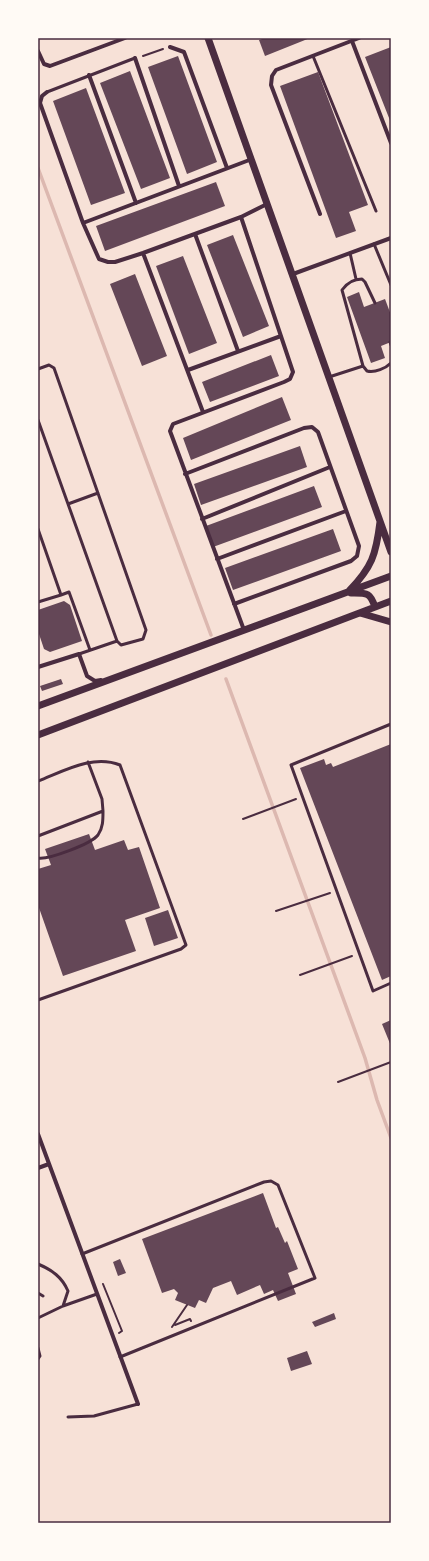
<svg xmlns="http://www.w3.org/2000/svg" width="429" height="1561" font-family="Jost,sans-serif">
<rect width="100%" height="100%" fill="#f7e1d7"/>
<g fill="none" stroke-linecap="round" stroke-linejoin="round">
<path stroke="#dcb8b0" stroke-width="3.5" d="M38 168 211 635
M226 679 365 1058 377 1100 391 1138"/>
</g>
<path fill="#644757" d="M265 38H310L265 56 259 40Z
M391 47V123L365 57Z
M178 56 217 162 187 174 148 67Z
M130 71 170 178 141 189 100 83Z
M318 72 368 205 349 212 356 231 336 238 280 86Z
M86 88 125 193 91 205 53 101Z
M216 182 225 206 105 251 96 226Z
M233 235 269 326 243 337 207 245Z
M183 256 217 343 189 354 156 266Z
M135 274 167 356 142 366 110 284Z
M359 292 364 307 385 299 391 315V342L381 346 385 358 371 363 347 297Z
M271 355 279 376 210 402 202 382Z
M282 397 291 420 191 460 183 438Z
M300 446 307 467 201 505 194 484Z
M314 486 322 507 213 547 206 526Z
M333 529 341 551 233 590 225 568Z
M64 601 70 605 82 641 50 652 44 649 38 631V610Z
M61 679 63 684 42 691 40 686Z
M391 744V976L382 980 300 768 324 759 326 765 331 763 333 767Z
M89 834 95 850 124 840 128 850 139 847 160 908 125 920 136 951 63 976 38 905V869L51 865 45 849Z
M168 910 178 938 154 946 145 918Z
M391 1020V1046L382 1024Z
M263 1193 276 1228 278 1227 285 1243 287 1241 298 1269 288 1273 296 1294 278 1301 273 1290 264 1294 260 1285 237 1295 231 1281 213 1288 206 1303 199 1300 195 1308 175 1300 178 1293 174 1289 162 1293 142 1239Z
M120 1259 126 1273 118 1276 113 1262Z
M334 1313 336 1319 315 1327 312 1322Z
M307 1351 312 1364 291 1371 287 1358Z"/>
<g fill="none" stroke-linecap="round" stroke-linejoin="round">
<path stroke="#4a2c40" stroke-width="2" d="M143 56 163 49
M243 819 296 799
M276 911 330 893
M300 975 352 956
M338 1082 391 1062
M103 1284 122 1331 119 1333
M175 1325 190 1319 191 1321
M172 1327 187 1305"/>
<path stroke="#4a2c40" stroke-width="3" d="M313 56 376 211
M47 92 135 58
M374 244 391 285
M350 253 356 279
M375 303 365 282 362 279C353 279 347 283 342 290L363 366 367 371C375 373 386 368 391 363
M390 342 391 345
M38 369 49 365 54 368 146 630 143 639 121 645 117 641
M329 377 363 366
M38 420 117 641 79 654
M68 504 98 493
M38 529 61 595 38 602
M61 595 69 592 90 650
M391 724 291 765 373 991 391 983
M38 781C64 771 93 754 120 765L186 945 181 949 38 1000
M38 836 103 811 102 799 88 762
M38 858C48 860 91 844 98 835 103 828 103 820 103 811
M82 1254 264 1182 271 1181 278 1185 315 1278 120 1357
M38 1264C52 1270 62 1277 68 1291L63 1306
M38 1293 43 1296
M38 1318 63 1306 97 1294
M38 1348 40 1356 38 1359
M68 1417 94 1416 138 1404"/>
<path stroke="#4a2c40" stroke-width="4" d="M352 41 391 143
M170 47 184 52 227 168
M38 51 44 64 50 66 125 38
M135 58 179 186
M89 75 136 203
M47 92 42 96 40 103 83 223 99 259 108 262H115L143 253 241 217 267 204
M320 214 271 85 272 76 276 70 359 38
M241 217 293 372 290 379 284 382 173 424 170 431 244 630
M83 223 252 159
M195 234 238 351
M143 253 203 412
M293 274 391 238
M188 370 281 336
M185 474 304 428 312 427 318 432 359 546 357 556 351 561 234 604
M202 519 330 467
M217 559 346 511
M38 667 79 654 87 676 95 681 101 680
M38 1134 138 1404
M38 1168 49 1164"/>
<path stroke="#4a2c40" stroke-width="7" d="M208 38 391 552
M349 591C372 567 376 555 380 522
M351 593C367 593 370 592 375 607
M360 613 391 622
M38 706 391 576
M38 735 391 601"/>
</g>
<rect width="429" height="1561" fill="none" stroke="#fffaf5" stroke-width="78"/>
<rect x="39" y="39" width="351" height="1483" fill="none" stroke="#4a2c40" stroke-width="1.5"/>
</svg>
